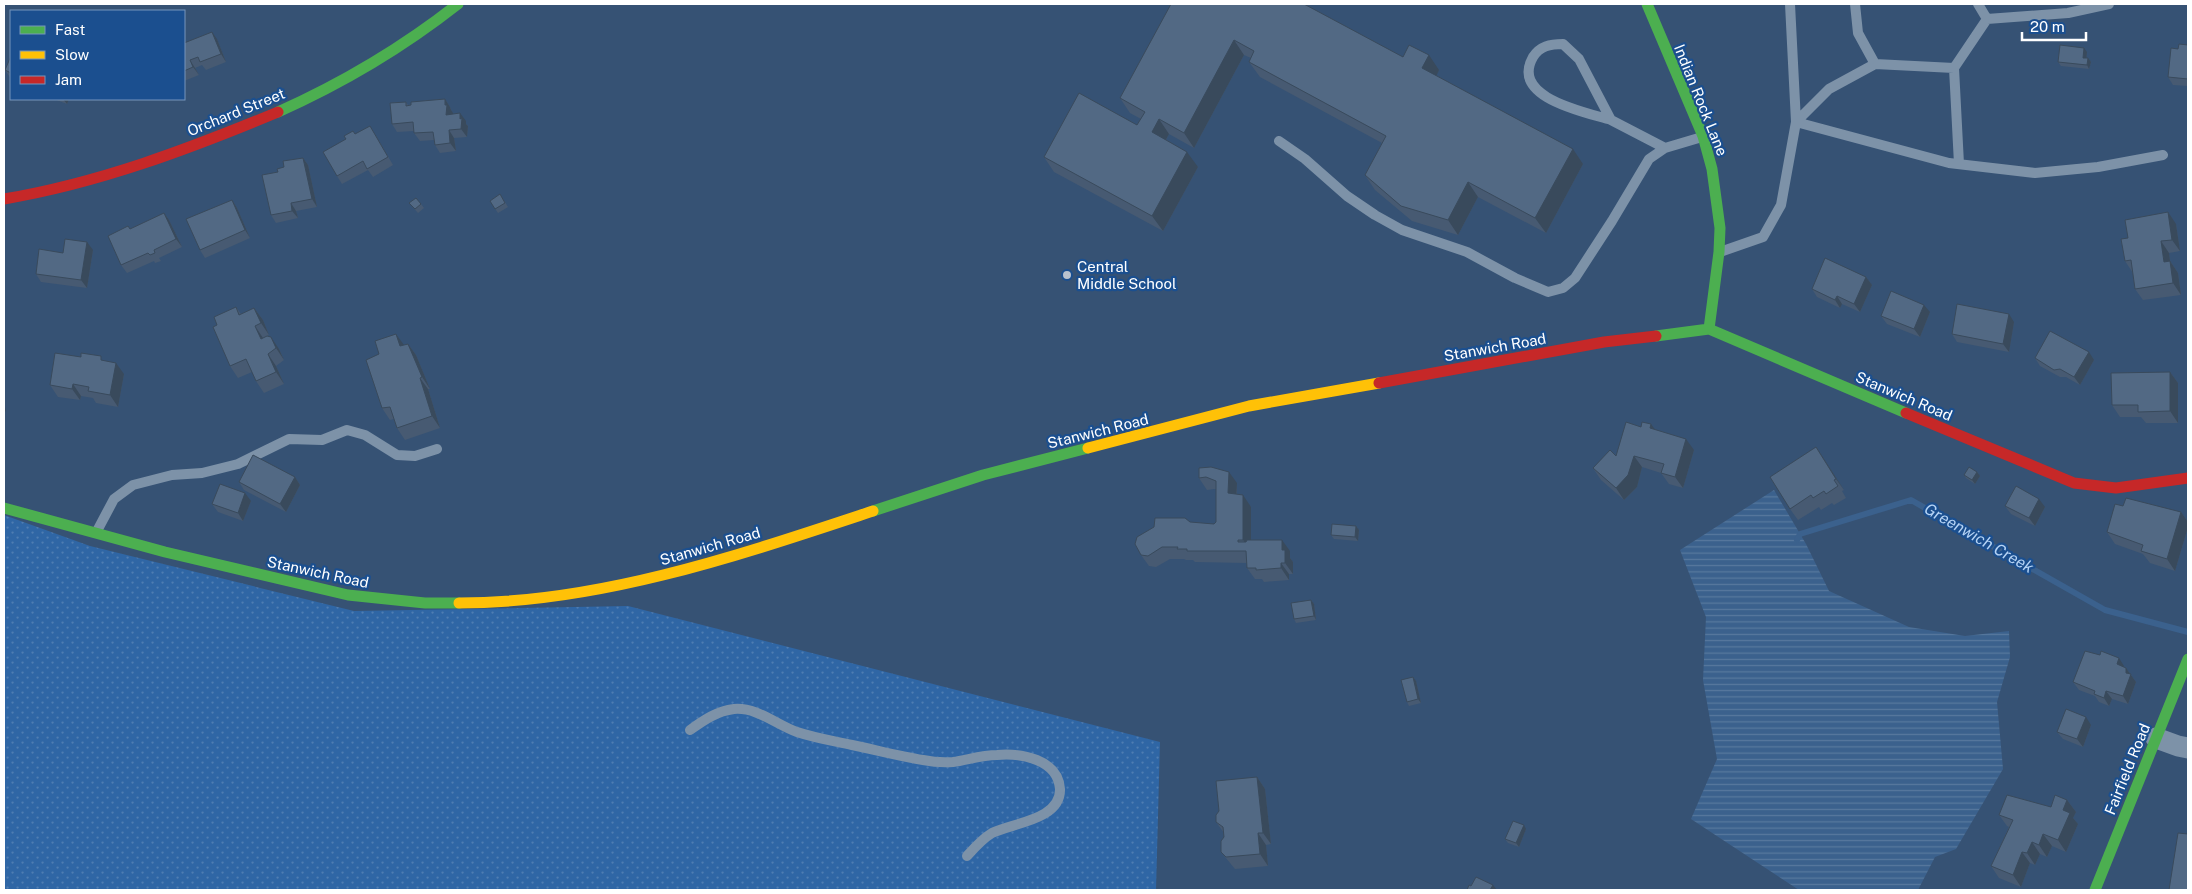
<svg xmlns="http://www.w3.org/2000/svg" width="2192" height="894" font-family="'Public Sans',sans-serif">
<defs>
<pattern id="grass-dots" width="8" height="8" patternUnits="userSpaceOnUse" patternTransform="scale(1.25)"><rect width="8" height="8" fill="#2f66a5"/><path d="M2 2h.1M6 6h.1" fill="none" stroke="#4e7db2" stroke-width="1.8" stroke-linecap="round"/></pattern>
<pattern id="water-rules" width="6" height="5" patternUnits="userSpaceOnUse" patternTransform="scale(1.25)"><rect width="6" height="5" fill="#3b618d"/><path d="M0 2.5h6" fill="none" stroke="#58799e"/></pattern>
</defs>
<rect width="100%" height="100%" fill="#365274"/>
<path fill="url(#grass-dots)" d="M4 515 90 546 354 611 628 606 1160 742 1156 890H4Z"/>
<path fill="url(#water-rules)" d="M1774 490 1806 544 1829 591 1909 627 1965 636 2009 631 2010 657 1997 702 2003 769 1956 849 1935 857 1918 890H1799L1691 819 1717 759 1703 680 1706 617 1680 550Z"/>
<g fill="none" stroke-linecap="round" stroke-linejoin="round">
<path stroke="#3b618d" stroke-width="6" d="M1797 540 1800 534 1911 500 2105 610 2188 632"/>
<path stroke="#7d92a8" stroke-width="10" d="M1790 4 1796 122 1949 163 2035 173 2098 167 2163 155
M1855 4 1858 33 1875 64
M1978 4 1987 19
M1954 68 1959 164
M1611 120C1585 112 1510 98 1533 57 1540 46 1550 44 1563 44L1579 59 1611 120 1665 148
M1279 141 1305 159 1347 196 1375 215 1402 230 1467 252 1515 278 1548 292 1563 288 1575 278 1612 221 1649 159 1665 148 1702 137
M1720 252 1763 237 1781 205 1796 122 1829 89 1875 64 1954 68 1987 19 2068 13 2109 4
M97 531 114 499 133 485 172 475 202 473 238 464 289 439 322 440 347 430 365 435 397 455 415 456 437 449
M690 730C704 720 717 711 734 709 757 707 777 725 797 732 815 738 834 741 852 745 876 750 899 756 923 760 933 762 942 763 953 762 967 760 982 755 997 755 1021 753 1058 759 1060 789 1061 820 1012 823 992 833 982 839 975 847 967 856"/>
<path stroke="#7d92a8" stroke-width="21" d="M2156 738 2178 746 2188 748"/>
<path stroke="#4caf50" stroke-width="11" d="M1647 4 1703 136 1712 169 1720 228 1719 252 1709 329
M278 112C343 83 402 48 458 4
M1656 336 1709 329 1906 413
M4 508 165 552 348 595 425 603H459
M873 511 983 475 1088 448
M2095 890 2188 659"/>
<path stroke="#ffc107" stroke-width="11" d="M1088 448 1249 406 1379 383
M459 603C600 603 740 555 873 511"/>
<path stroke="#c62828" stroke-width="11" d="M4 199C99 183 189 149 278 112
M1379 383 1604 342 1656 336
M1906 413 2074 483 2116 488 2188 478"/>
</g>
<path fill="#475a72" d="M1171 4 1403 57 1439 70 1436 75 1583 164 1546 233 1478 197 1458 235 1412 221 1375 190 1365 175 1382 143 1260 77 1249 62 1251 58 1244 55 1194 148 1169 134 1166 140 1198 167 1163 231 1054 172 1044 157 1137 125 1141 119 1130 113 1120 98Z
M217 39 226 62 206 70 202 65 195 68 199 75 184 81V43Z
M2188 45V86L2173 85 2168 77 2178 49Z
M2087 52 2086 58H2088L2091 62 2089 69 2061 66 2058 62Z
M11 56V79L5 70Z
M54 99H69L67 104Z
M445 99 450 107 451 110 453 114 466 121V124L468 126 467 137 454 138 456 151 440 153 435 145 434 140 420 141 414 133V131L397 132 392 124 406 102 408 105Z
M355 134H375L393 165 373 177 368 170 342 184 337 176Z
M303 158 308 165 317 207 296 211 298 218 276 223 271 215 278 172 284 167Z
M500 194 508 207 498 213 490 201Z
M232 200 237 208 250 238 205 258 200 250Z
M409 203 421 204 424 208 418 213Z
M164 213 169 220 182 247 159 258 161 261 155 263 154 261 127 273 121 265 130 229Z
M2176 224 2180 251 2169 253 2170 261 2178 273 2181 295 2143 300 2135 289 2133 273 2125 261 2128 238Z
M93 250 87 288 41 282 36 274 63 253Z
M1866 277 1872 285 1860 312 1842 304 1840 308 1817 297 1812 289Z
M236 307 241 314 254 308 263 320 269 335 263 338 279 349 284 360 276 366 284 384 264 393 256 381 252 372 238 378 230 366 217 325Z
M1930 312 1920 337 1887 324 1881 316Z
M2014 322 2009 352 1957 342 1952 334Z
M408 344 416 355 430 389H428L440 428 405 440 397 428 394 419 390 420 382 408 404 345Z
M2035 358 2094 360 2080 385 2066 377H2060L2040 366Z
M2170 372 2178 383V423H2146L2141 417H2120L2112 405Z
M124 374 118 407 96 403 93 398 81 396 80 400 58 397 50 385Z
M1641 427 1655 430 1694 450 1683 488 1669 484 1661 473 1642 467 1637 487 1624 500 1601 480 1593 468 1616 456Z
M1816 447 1844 490 1842 491 1846 498 1834 505 1832 503 1821 510 1819 507 1798 520 1790 509Z
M1199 468 1237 483V494L1251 507V540L1290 551V558L1293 562V574H1289V580L1264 582 1262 579H1255L1247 568V563L1195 562 1193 560H1186L1184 559H1170L1156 567 1149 566 1141 555 1214 524 1216 522V489H1214L1207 490 1199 478Z
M1977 472 1980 476 1975 484 1966 478 1964 475Z
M295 477 300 485 286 512 244 490 239 482Z
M251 501 243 521 218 512 212 504Z
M2005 506 2045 507 2035 526 2011 514Z
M2123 506 2181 512 2188 522V527L2175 571 2150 563 2143 554 2115 544 2107 532Z
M1356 526 1359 530 1358 541 1334 539 1331 535Z
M1311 600 1314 604 1316 620 1296 623 1294 619Z
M2124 666V667L2126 668 2136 682 2128 704 2112 699 2109 706 2099 702 2095 696 2079 690 2073 682Z
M1413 677 1416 681 1421 703 1409 706 1407 702Z
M2091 725 2083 747 2063 739 2057 732Z
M1257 777 1265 789 1271 844 1266 845 1268 866 1235 869 1221 852 1224 837V833L1216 822Z
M2067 800 2076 812 2073 818 2078 824 2066 852 2052 846 2047 857 2040 854 2035 865 2030 863 2021 887 1999 878 1991 866 2009 827 2007 826 1999 815 2051 807Z
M1526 829 1519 847 1508 843 1505 839Z"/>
<path fill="#394a5c" d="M212 32 217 39 226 62 221 54Z
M1234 40 1244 55 1194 148 1184 133Z
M2084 48 2087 52 2086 62 2083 58Z
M1429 55 1439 70 1433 83 1422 68Z
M2088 58 2091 62 2089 69 2087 65Z
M190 60 195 68 199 75 193 67Z
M63 99H69L67 104Z
M445 99 450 107 451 110 453 113 452 122 446 115Z
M460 113 466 121V124L468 126 467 137 461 129Z
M1159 119 1169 134 1162 147 1152 132Z
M449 130 454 138 456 151 450 143Z
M1573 149 1583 164 1546 233 1535 218Z
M1187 152 1198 167 1163 231 1152 216Z
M303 158 308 165 317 207 312 199Z
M1468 182 1478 197 1458 235 1448 220Z
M232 200 237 208 250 238 245 230Z
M291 203 296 211 298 218 292 211Z
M2168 212 2176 224 2180 251 2172 240Z
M164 213 169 220 182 247 176 239Z
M2161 241 2169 253 2170 261 2178 273 2181 295 2173 283 2164 262Z
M87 242 93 250 87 288 81 280Z
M1866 277 1872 285 1860 312 1854 304Z
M1837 296 1842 304 1840 308 1835 300Z
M1924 305 1930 312 1920 337 1914 329Z
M254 308 263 320 269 335 261 323Z
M2009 314 2014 322 2009 352 2003 344Z
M255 326 263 338 269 351 261 339Z
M396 334 404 345 400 346Z
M271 337 279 349 284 360 276 348Z
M408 344 416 355 430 389 422 377Z
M2089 352 2094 360 2080 385 2074 377Z
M268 354 276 366 284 384 276 372Z
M116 363 124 374 118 407 110 395Z
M2170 372 2178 383V423L2170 411Z
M420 378 428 389 440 428 432 416Z
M73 384 81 396 80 400 72 389Z
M4 402 6 412 4 409Z
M1651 424 1659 435 1650 428Z
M1686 439 1694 450 1683 488 1675 477Z
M1816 447 1824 459 1844 490 1836 479Z
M1634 456 1642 467 1637 487 1624 500 1616 488Z
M1229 472 1237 483 1236 505 1228 493Z
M1977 472 1980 476 1975 484 1972 480Z
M295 477 300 485 286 512 280 504Z
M245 493 251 501 243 521 238 513Z
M1243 495 1251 507V551L1243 540Z
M2039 499 2045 507 2035 526 2029 518Z
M2181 512 2188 522V527L2175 571 2167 559Z
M1356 526 1359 530 1358 541 1355 537Z
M1282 540 1290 551V558L1293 562V574L1285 563 1282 550Z
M1281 563 1289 574V580L1281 568Z
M1311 600 1314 604 1316 620 1314 616Z
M2119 658 2124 666 2122 672 2117 664Z
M2126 668 2136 682 2128 704 2123 696Z
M1413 677 1416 681 1421 703 1418 699Z
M2106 691 2112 699 2109 706 2104 698Z
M2086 717 2091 725 2083 747 2077 739Z
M1257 777 1265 789 1271 844 1263 833Z
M2067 800 2076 812 2073 818 2078 824 2066 852 2058 840 2063 810Z
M1524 825 1526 829 1519 847 1516 843Z
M1258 833 1266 845 1268 866 1260 854Z
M2043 834 2052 846 2047 857 2039 845Z
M2032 842 2040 854 2035 865 2027 853Z
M2022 852 2030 863 2021 887 2013 875Z
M1493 885 1497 890H1490Z"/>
<path fill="#526984" stroke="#394a5c" d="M1171 4H1304L1403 57 1409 45 1429 55 1422 68 1573 149 1535 218 1468 182 1448 220 1401 206 1365 175 1386 136 1249 62 1254 51 1234 40 1184 133 1159 119 1152 132 1187 152 1152 216 1044 157 1079 93 1137 125 1145 112 1120 98Z
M212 32 221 54 200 62 198 57 190 60 193 67 184 71V43Z
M2179 44 2188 45V79L2168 77 2171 48 2178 49Z
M2060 45 2084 48 2083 58H2088L2087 65 2058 62Z
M11 56V73L5 70Z
M445 99V105H447L446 115 460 113V119L462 118 461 129 449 130 450 143 435 145 433 132 414 133 413 122 392 124 390 103 406 102V106L411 105V102Z
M370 126 388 157 367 169 363 161 337 176 323 152 346 139 344 136 353 131 355 134Z
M303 158 312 199 291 203 292 211 271 215 262 175 278 172 277 169 284 167 283 161Z
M500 194 505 203 495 209 490 201Z
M416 198 421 204 415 209 409 203Z
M232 200 245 230 200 250 186 219Z
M2168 212 2172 240 2161 241 2164 262 2170 261 2173 283 2135 289 2131 260 2125 261 2121 239 2128 238 2125 220Z
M164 213 176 239 154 250 155 253 150 255 148 253 121 265 108 236 128 226 130 229Z
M65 239 87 242 81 280 36 274 39 249 63 253Z
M1825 258 1866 277 1854 304 1837 296 1835 300 1812 289Z
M1891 291 1924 305 1914 329 1881 316Z
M1957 304 2009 314 2003 344 1952 334Z
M236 307 239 315 254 308 261 323 255 326 261 339 267 336 271 337 276 348 268 354 276 372 256 381 246 359 230 366 213 327 217 325 214 317Z
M2050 331 2089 352 2074 377 2060 369 2054 370 2035 358Z
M396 334 400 346 408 344 422 377 420 378 432 416 397 428 390 407 382 408 366 360 379 354 375 341Z
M55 353 81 357V353L101 356V360L116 363 110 395 88 391 89 387 73 384 72 389 50 385Z
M2170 372V411L2138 412V405H2112L2111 373Z
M1626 422 1641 427 1642 422 1651 424 1650 428 1686 439 1675 477 1661 473 1664 464 1634 456 1628 475 1616 488 1593 468 1610 450 1616 456Z
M1816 447 1836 479 1834 480 1838 486 1826 494 1824 491 1813 498 1811 495 1790 509 1770 477Z
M253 455 295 477 280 504 239 482Z
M1211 467 1229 472 1228 493 1243 495V540H1238V542H1246L1247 540H1282V550H1285V563H1281V568L1256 570V568H1247L1246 551H1187V549H1177L1178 547H1162L1148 556 1141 555 1135 544 1137 537 1154 527 1155 518H1185L1190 522 1214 524 1216 522V481L1206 477 1199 478V468Z
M1969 467 1977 472 1972 480 1964 475Z
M220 484 245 493 238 513 212 504Z
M2016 486 2039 499 2029 518 2005 506Z
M2126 498 2181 512 2167 559 2141 551 2143 545 2107 532 2115 504 2123 506Z
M1332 524 1356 526 1355 537 1331 535Z
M1311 600 1314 616 1294 619 1291 603Z
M2085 651 2100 655 2101 651 2119 658 2117 664 2126 668V673L2131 674 2123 696 2106 691 2104 698 2094 694 2095 691 2073 682Z
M1413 677 1418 699 1407 702 1401 680Z
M2066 709 2086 717 2077 739 2057 732Z
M1257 777 1263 833H1258L1260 854 1226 857 1221 852V841L1224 837 1223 827 1216 822V815L1219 811 1216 781Z
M2007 795 2051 807 2055 795 2067 800 2063 810 2070 813 2058 840 2043 834 2039 845 2032 842 2027 853 2022 852 2013 875 1991 866 2013 820 1999 815Z
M1513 821 1524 825 1516 843 1505 839Z
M2178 833 2188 834V890H2169Z
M1476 877 1493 885 1490 890H1467L1469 885 1471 886Z"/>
<circle fill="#b9c2ce" stroke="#1b4f8f" stroke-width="2" cx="1067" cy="275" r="5"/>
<g text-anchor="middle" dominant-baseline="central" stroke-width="4.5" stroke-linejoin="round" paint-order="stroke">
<g font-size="15" fill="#fff" stroke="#1b4f8f">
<text transform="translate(1701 100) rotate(68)">Indian Rock Lane</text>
<text transform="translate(236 112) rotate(-22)">Orchard Street</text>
<text transform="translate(1495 347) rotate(-10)">Stanwich Road</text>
<text transform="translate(1904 396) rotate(23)">Stanwich Road</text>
<text transform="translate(1098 431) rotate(-14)">Stanwich Road</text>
<text transform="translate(710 546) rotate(-16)">Stanwich Road</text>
<text transform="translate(318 572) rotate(12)">Stanwich Road</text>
<text transform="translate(2127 769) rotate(-68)">Fairfield Road</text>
</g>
<g font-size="15" fill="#fff" stroke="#1b4f8f" text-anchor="start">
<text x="1077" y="266">Central<tspan x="1077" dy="17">Middle School</tspan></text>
</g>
<g font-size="16" font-style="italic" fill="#b5d3f5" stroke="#1b4f8f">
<text transform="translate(1979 538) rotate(30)">Greenwich Creek</text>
</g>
</g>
<rect width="2192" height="894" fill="none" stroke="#ffffff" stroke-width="10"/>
<rect x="10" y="10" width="175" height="90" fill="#1b4f8f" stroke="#7695bc"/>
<rect x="20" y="26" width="25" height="8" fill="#4caf50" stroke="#7695bc"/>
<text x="55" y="35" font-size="15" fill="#ffffff">Fast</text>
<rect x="20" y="51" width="25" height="8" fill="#ffc107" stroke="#7695bc"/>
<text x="55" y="60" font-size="15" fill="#ffffff">Slow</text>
<rect x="20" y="76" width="25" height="8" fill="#c62828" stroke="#7695bc"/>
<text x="55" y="85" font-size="15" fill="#ffffff">Jam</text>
<path d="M2022 32v8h64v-8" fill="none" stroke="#ffffff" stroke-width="2.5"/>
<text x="2030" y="32" font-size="15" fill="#ffffff" stroke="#1b4f8f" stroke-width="4" paint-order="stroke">20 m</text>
</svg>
